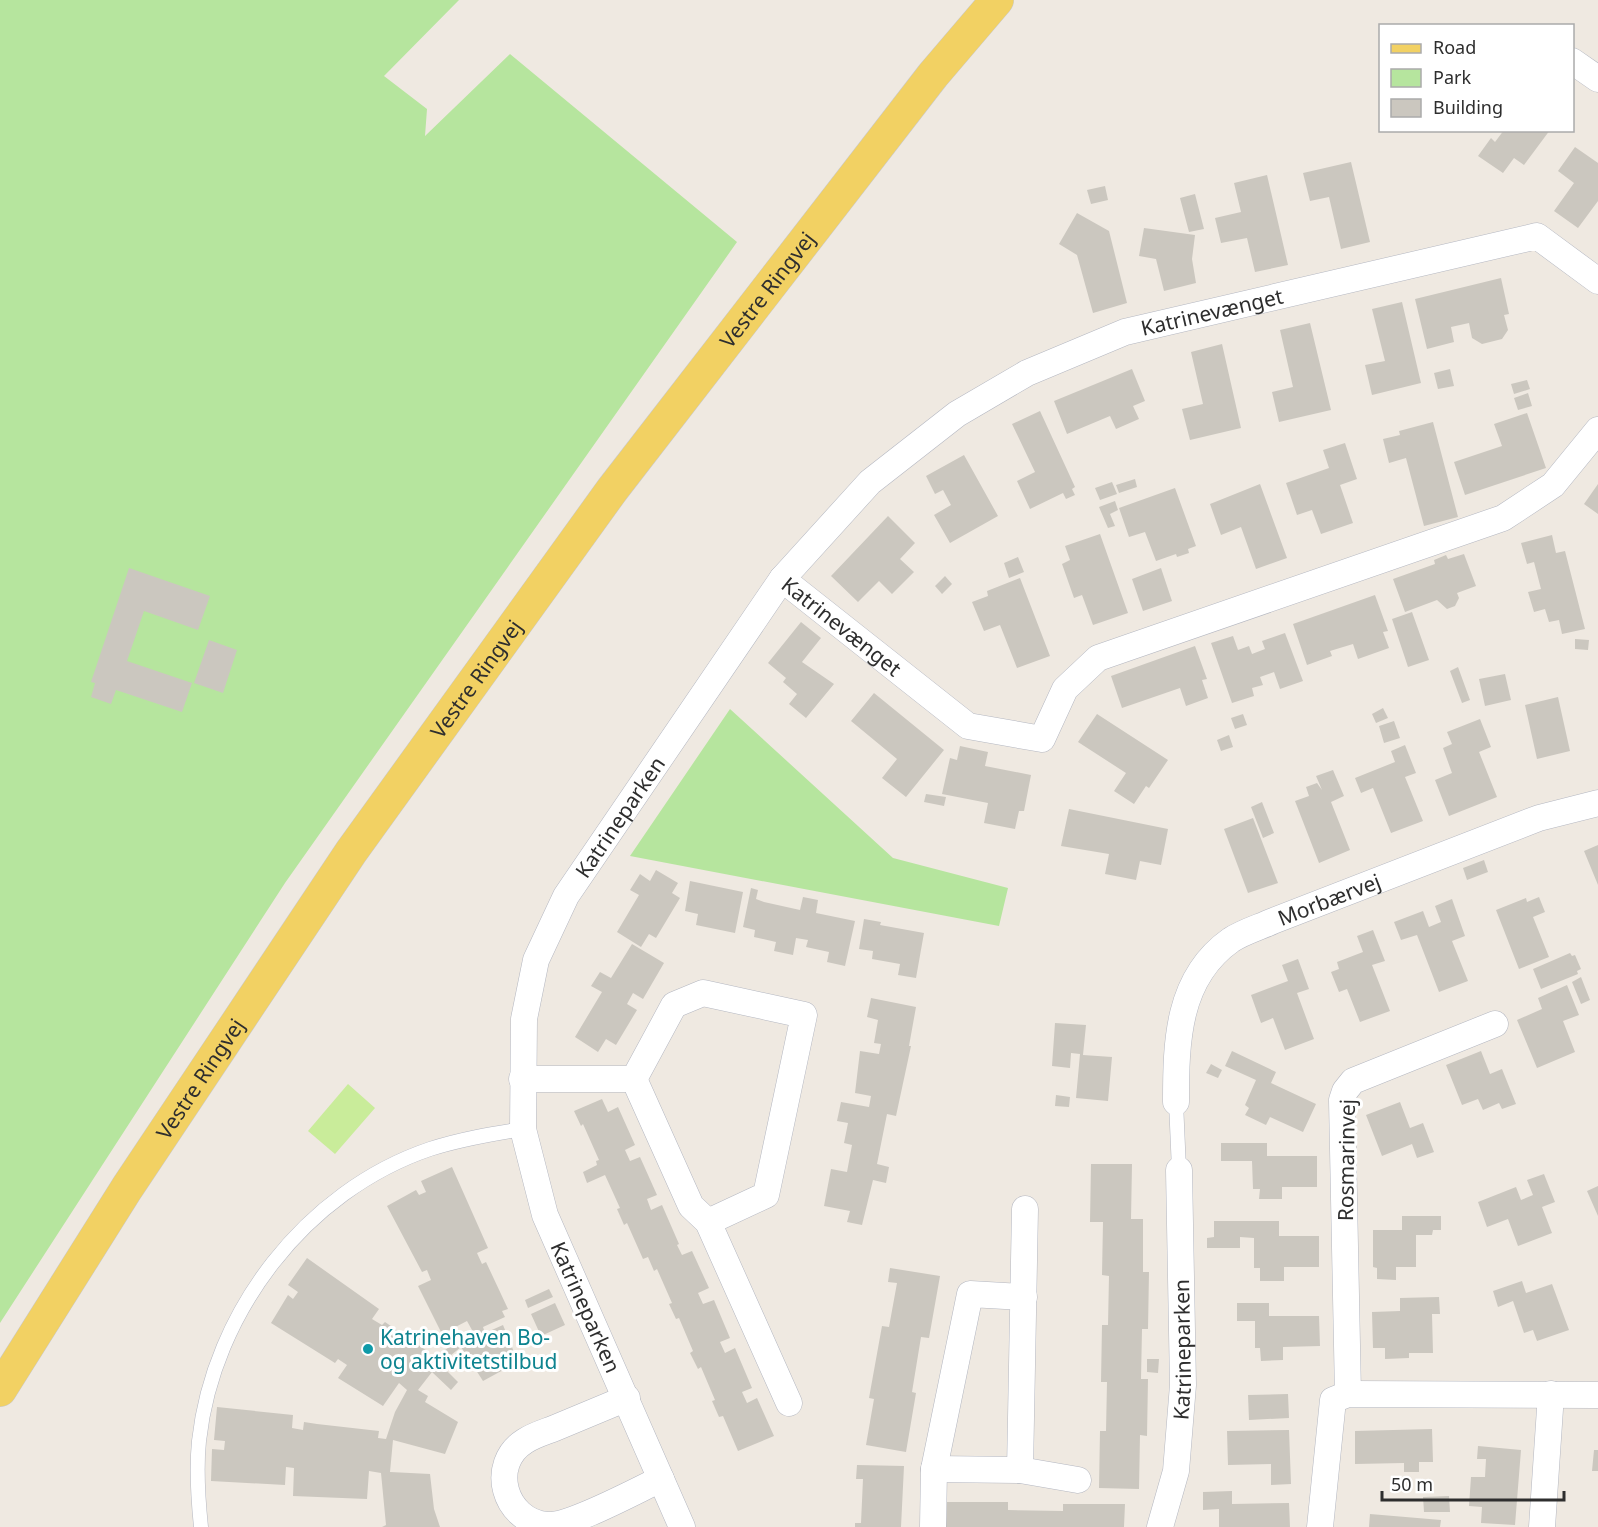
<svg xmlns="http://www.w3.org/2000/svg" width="1598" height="1527" font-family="'Noto Sans',sans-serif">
<rect width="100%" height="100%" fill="#efe9e1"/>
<path fill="#b6e59e" d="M0 0H459L384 76 427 109 425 136 510 54 737 242 285 883 0 1323Z
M730 709 893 858 1008 888 999 926 630 856Z"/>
<path fill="#c9ec9a" d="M348 1084 375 1108 335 1154 308 1131Z"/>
<path fill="#cbc7bf" d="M1504 130H1550L1524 165 1514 158 1503 173 1478 156 1491 138 1495 142Z
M1575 147 1598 163V201L1578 228 1554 211 1574 183 1558 171Z
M1351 162 1370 242 1341 249 1329 197 1310 201 1303 173Z
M1267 175 1288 265 1255 272 1247 238 1221 243 1215 218 1241 212 1234 183Z
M1105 186 1108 200 1091 204 1087 190Z
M1195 194 1204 229 1189 232 1180 198Z
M1077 213 1109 231 1127 303 1093 313 1077 255 1059 244Z
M1144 228 1195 235 1192 259 1196 283 1164 291 1156 259 1139 256Z
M1501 278 1509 314 1504 315 1508 330 1502 339 1482 344 1472 338 1469 323 1451 327 1454 342 1427 349 1415 299Z
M1402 302 1421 383 1372 395 1365 365 1385 361 1372 309Z
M1310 323 1331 410 1279 422 1272 392 1293 387 1280 330Z
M1222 344 1241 428 1190 440 1182 409 1203 404 1191 352Z
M1132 369 1145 401 1133 406 1139 419 1116 429 1110 416 1067 434 1054 401Z
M1450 369 1454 386 1438 389 1434 373Z
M1527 380 1530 389 1514 394 1511 384Z
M1528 393 1532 406 1518 410 1514 398Z
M1040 411 1075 487 1072 489 1075 495 1066 499 1063 493 1030 509 1017 481 1035 472 1012 424Z
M1527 413 1546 468 1465 495 1454 462 1502 446 1494 424Z
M1433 422 1458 517 1424 526 1406 458 1389 463 1383 439 1400 435 1399 431Z
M1345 443 1357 479 1340 485 1353 523 1321 534 1312 510 1297 515 1286 483 1329 468 1323 450Z
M964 455 998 516 950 543 934 515 951 505 943 490 935 494 926 476Z
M1135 479 1137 487 1119 493 1116 485Z
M1112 482 1117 494 1100 500 1095 488Z
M1260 484 1287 558 1256 569 1241 527 1221 535 1210 504Z
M1598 484V514L1584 504Z
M1175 488 1196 546 1188 549 1189 553 1177 557 1176 554 1156 561 1145 532 1129 537 1119 508Z
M1115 501 1118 510 1110 514 1115 526 1108 528 1099 507Z
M888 516 915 543 900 559 914 572 892 594 879 581 858 602 831 576Z
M1100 534 1128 613 1093 625 1082 595 1074 598 1062 564 1070 560 1065 546Z
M1552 535 1556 553 1565 551 1585 629 1562 634 1559 620 1549 622 1545 609 1534 612 1528 592 1541 589 1534 562 1527 564 1521 543Z
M1464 554 1476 586 1457 593 1459 598 1455 606 1447 609 1437 600 1405 612 1393 579 1435 564 1434 560 1446 555 1448 559Z
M1018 557 1024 572 1009 578 1004 563Z
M129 568 210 596 198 630 144 611 127 661 192 683 182 712 116 690 111 704 91 697 95 683 91 682Z
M1161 568 1172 601 1143 611 1132 579Z
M945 576 952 584 942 594 935 586Z
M1020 578 1050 656 1017 668 1000 625 984 631 972 602 988 596 987 591Z
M1375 595 1388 631 1383 632 1389 648 1358 659 1353 644 1330 651 1332 656 1307 665 1293 624Z
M1412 612 1429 660 1408 667 1392 619Z
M801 622 821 638 802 662 834 684 806 718 789 704 797 694 783 682 786 678 768 663Z
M1285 633 1303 681 1280 689 1274 672 1260 677 1263 685 1252 688 1254 696 1232 703 1211 643 1233 636 1238 650 1249 646 1252 654 1265 649 1262 641Z
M1575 639 1589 640 1588 650 1575 649Z
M209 640 237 650 223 693 194 683Z
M1195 646 1207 679 1202 680 1208 698 1186 706 1180 688 1122 708 1111 676Z
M1458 667 1470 700 1462 703 1450 671Z
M1505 674 1511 700 1485 706 1479 679Z
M874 693 944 750 906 797 882 778 897 759 851 721Z
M1558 697 1570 751 1537 759 1525 705Z
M1383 708 1388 718 1376 723 1372 714Z
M1097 714 1168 760 1149 788 1146 786 1134 804 1114 791 1126 773 1078 742Z
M1243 714 1247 725 1235 729 1231 718Z
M1480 719 1491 747 1479 752 1497 797 1449 816 1435 780 1452 773 1443 748 1452 744 1447 732Z
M1394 721 1400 738 1384 743 1379 726Z
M1229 735 1233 747 1221 751 1217 740Z
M1405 745 1416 773 1405 777 1423 821 1391 833 1373 788 1361 793 1355 778 1395 762 1391 751Z
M960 746 988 752 985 766 1031 775 1024 811H1019L1015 829 984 823 988 803 942 794 950 758 957 760Z
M1333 770 1344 796 1331 802 1350 850 1319 863 1295 801 1309 796 1306 787 1317 783 1322 790 1316 776Z
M926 794 946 797 944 806 924 802Z
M1262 802 1274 833 1263 838 1251 807Z
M1069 809 1168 829 1161 865 1140 861 1136 880 1105 874 1109 854 1061 846Z
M1253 818 1278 883 1248 893 1224 829Z
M1598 845V885L1584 851Z
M1484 860 1488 872 1467 880 1463 868Z
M656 870 678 883 672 893 680 898 656 938 649 934 641 947 617 932 639 895 630 890 640 874 650 881Z
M690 881 743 892 735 933 696 925 698 914 685 911Z
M751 888 758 890 756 899 764 902 800 910 803 897 818 900 816 913 855 921 845 966 827 962 829 952 806 947 808 940 796 938 793 955 774 951 776 942 754 937 755 930 743 927Z
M1539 897 1545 912 1533 917 1549 957 1519 969 1496 910 1526 898 1527 902Z
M1452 899 1465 936 1452 941 1468 981 1439 992 1417 935 1401 940 1394 922 1423 911 1429 927 1441 922 1435 906Z
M864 919 881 922 880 925 924 933 916 978 898 975 900 964 872 959 873 951 859 949Z
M1373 930 1385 961 1372 965 1390 1011 1360 1022 1347 989 1339 992 1331 972 1339 969 1337 962 1363 952 1357 936Z
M632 944 664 963 643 999 633 993 627 1004 637 1010 616 1045 606 1039 598 1052 575 1037 602 992 591 986 600 972 611 978Z
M1570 953 1572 956 1575 955 1581 969 1577 971 1578 974 1541 989 1533 969Z
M1298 959 1309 989 1297 993 1314 1039 1285 1050 1273 1018 1261 1023 1251 995 1288 981 1282 965Z
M1581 977 1590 1000 1581 1004 1572 982Z
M1567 985 1579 1015 1563 1021 1575 1052 1537 1068 1517 1020 1542 1009 1538 998Z
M871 998 916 1007 909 1046H911L896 1116 887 1114 877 1164 889 1167 886 1183 873 1180 862 1225 847 1222 850 1211 824 1206 831 1169 847 1172 852 1145 844 1143 848 1123 837 1121 841 1102 869 1107 871 1096 855 1093 860 1051 879 1054 881 1044 874 1043 878 1020 867 1017Z
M1055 1023 1086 1025 1083 1055 1112 1057 1108 1101 1076 1098 1080 1054 1071 1053 1070 1068 1052 1066Z
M1232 1051 1276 1072 1271 1083 1316 1104 1303 1132 1270 1117 1266 1125 1245 1115 1249 1108 1245 1105 1256 1080 1225 1066Z
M1481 1051 1490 1074 1502 1069 1516 1104 1502 1109 1499 1103 1483 1110 1478 1099 1462 1105 1446 1065Z
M1211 1064 1222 1070 1218 1078 1206 1073Z
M1056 1095 1070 1097 1069 1107 1055 1106Z
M602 1099 608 1112 618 1107 635 1145 625 1150 630 1161 640 1157 657 1195 647 1199 651 1210 662 1205 679 1244 677 1245 682 1255 692 1251 709 1288 698 1293 703 1304 714 1300 730 1338 720 1342 725 1353 735 1348 752 1388 742 1392 747 1403 757 1398 774 1436 738 1451 723 1416 719 1417 712 1401 715 1400 701 1367 698 1369 690 1353 693 1351 679 1318 676 1319 669 1304 672 1303 657 1269 654 1271 648 1257 643 1259 627 1223 624 1225 617 1209 620 1208 605 1175 587 1183 583 1172 597 1165 596 1161 599 1160 583 1124 581 1126 574 1111Z
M1400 1102 1410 1128 1423 1123 1434 1152 1417 1158 1412 1144 1382 1156 1366 1115Z
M1221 1143H1267V1156H1317V1187H1282V1199H1259L1260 1189H1253L1252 1161H1221Z
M1091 1164H1132L1131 1219H1143V1272H1149L1148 1329H1142L1141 1379H1148L1147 1436 1140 1435 1139 1489 1099 1488 1100 1431H1106L1107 1382H1101L1102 1325H1108L1109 1276 1102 1275 1103 1222H1090Z
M452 1167 488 1248 477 1253 482 1264 486 1262 508 1309 502 1311 505 1317 483 1327 485 1333 503 1325 518 1362 483 1381 461 1347 440 1364 458 1382 451 1390 432 1372 418 1390 428 1396 425 1402 458 1422 445 1454 393 1440 390 1472 430 1474 434 1509 440 1527H382L386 1525 381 1473 369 1471 367 1499 293 1496 294 1468 286 1467 285 1485 211 1481 212 1449 224 1450 225 1441 214 1440 217 1407 293 1415 292 1428 303 1430 304 1422 317 1424 379 1431 378 1438 386 1439 395 1412 407 1390 399 1383 383 1406 338 1378 347 1365 338 1359 335 1363 271 1323 288 1295 293 1299 298 1292 288 1285 307 1258 379 1309 372 1319 382 1325 385 1322 427 1351 423 1357 429 1362 472 1330 467 1321 442 1334 418 1286 431 1280 427 1270 422 1272 387 1206 416 1190 419 1195 426 1192 421 1181Z
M1544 1174 1555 1202 1542 1207 1552 1233 1518 1246 1508 1219 1487 1227 1478 1202 1516 1187 1521 1200 1533 1195 1527 1180Z
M1598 1186V1216L1587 1191Z
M1402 1216H1441V1230H1433L1432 1235H1416V1267H1396V1280L1377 1279V1268L1373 1267V1230H1402Z
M1214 1221H1279V1236H1319V1267H1284V1281H1260V1268H1254V1238L1240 1237V1248H1207V1238L1214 1237Z
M890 1268 940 1276 929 1338 921 1337 912 1392 916 1393 906 1452 866 1445 874 1399 869 1398 882 1326 889 1327 897 1283 888 1282Z
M1522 1281 1526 1293 1552 1284 1569 1330 1537 1341 1533 1330 1524 1333 1513 1301 1498 1307 1493 1291Z
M549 1289 553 1297 528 1308 525 1300Z
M1439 1297 1440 1314H1432L1433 1353H1409V1358L1385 1359V1348H1373L1372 1312 1400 1311V1298Z
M555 1303 565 1325 541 1336 531 1314Z
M1237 1303H1269V1316H1319L1320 1346 1283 1347V1360L1261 1361 1260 1348H1255V1321H1237Z
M1147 1359H1159L1158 1373 1147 1372Z
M1288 1394 1289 1418 1249 1420 1248 1395Z
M1432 1429 1433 1462H1419V1472H1404V1463L1355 1464V1431Z
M1289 1430 1291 1484 1271 1485V1464L1228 1465 1227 1431Z
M1478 1446 1521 1450 1515 1525 1481 1523 1482 1507 1469 1506 1471 1477H1485L1486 1459H1477Z
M1594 1450H1598V1471H1592Z
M857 1465 904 1466 901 1527H855V1523H861L863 1479H856Z
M1232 1491V1504L1289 1503 1290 1527H1219V1509L1203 1510V1492Z
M1449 1496 1450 1512H1424L1423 1497Z
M947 1502H1008V1510L1063 1511V1504H1125L1124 1527H946Z
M1370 1514 1441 1520 1440 1527H1369Z"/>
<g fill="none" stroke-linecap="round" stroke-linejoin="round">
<g stroke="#b4b7c1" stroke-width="15">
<path id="service" d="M1176 1102 1179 1170
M201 1527C198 1498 196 1470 199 1441 213 1312 306 1191 430 1149 461 1139 491 1134 523 1129"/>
</g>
<g stroke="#b4b7c1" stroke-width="27">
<g id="minor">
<path d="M1572 61 1598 79"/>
<path id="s1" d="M782 579 968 726 1042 739 1065 689 1098 658 1503 518 1553 485 1598 430"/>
<path d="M522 1079H634L674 1005 703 993 804 1015 766 1195 708 1222"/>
<path d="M634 1079 691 1206 708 1222 789 1403"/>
<path id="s2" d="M1176 1102C1176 1042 1177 978 1231 940 1243 932 1260 927 1273 921L1539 818 1598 803"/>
<path d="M1348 1394 1342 1100 1345 1091 1353 1081 1495 1024"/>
<path d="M627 1398C603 1408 579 1418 555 1428 545 1432 534 1435 525 1441 488 1464 504 1521 547 1525 570 1527 637 1490 661 1479"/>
<path d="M934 1469 1020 1470 1078 1480"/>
<path d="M1020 1470 1025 1209"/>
<path id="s3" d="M682 1527 545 1215 523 1129 524 1019 536 960 566 896 782 579 870 482 957 414 1027 373 1125 332 1537 236 1598 281"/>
<path d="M933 1527 934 1469 970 1294 1024 1297"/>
<path id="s4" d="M1160 1527 1176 1471 1183 1385 1179 1170"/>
<path d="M1320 1527 1333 1400 1348 1394 1598 1395"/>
<path d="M1542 1527 1551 1394"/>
</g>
</g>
<g stroke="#c9c9c9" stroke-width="34">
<g id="primary">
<path id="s5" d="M0 1390 127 1188 351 852 612 490 933 75 997 0"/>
</g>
</g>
<use href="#service" stroke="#fff" stroke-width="14"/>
<use href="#minor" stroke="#fff" stroke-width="26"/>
<use href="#primary" stroke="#f2d163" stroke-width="33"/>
</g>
<circle fill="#0f9aa8" stroke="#fff" stroke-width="2" cx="368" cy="1349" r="6"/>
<g text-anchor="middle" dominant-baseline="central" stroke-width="6" stroke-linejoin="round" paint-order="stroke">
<g font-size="21" fill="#2e2e2e" stroke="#fff">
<text stroke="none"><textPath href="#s5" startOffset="1342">Vestre Ringvej</textPath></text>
<text stroke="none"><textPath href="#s3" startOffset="1572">Katrinevænget</textPath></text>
<text stroke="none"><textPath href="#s1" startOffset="76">Katrinevænget</textPath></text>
<text stroke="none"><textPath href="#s5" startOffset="856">Vestre Ringvej</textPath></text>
<text stroke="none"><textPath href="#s3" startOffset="766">Katrineparken</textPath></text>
<text stroke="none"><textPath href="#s2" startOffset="285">Morbærvej</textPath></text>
<text stroke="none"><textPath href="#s5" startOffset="370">Vestre Ringvej</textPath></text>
<text transform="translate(1346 1160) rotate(-89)">Rosmarinvej</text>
<text transform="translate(586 1307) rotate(66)">Katrineparken</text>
<text stroke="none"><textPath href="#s4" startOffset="180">Katrineparken</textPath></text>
</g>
<g font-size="21" fill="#0d838f" stroke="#fff" text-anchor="start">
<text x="380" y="1337">Katrinehaven Bo-<tspan x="380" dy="24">og aktivitetstilbud</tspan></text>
</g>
</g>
<rect x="1379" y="24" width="195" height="108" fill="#ffffff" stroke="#ababab" stroke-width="1.5"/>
<rect x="1391" y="44" width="30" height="9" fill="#f2d163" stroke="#ababab" stroke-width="1.5"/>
<text x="1433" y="54" font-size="18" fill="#2e2e2e">Road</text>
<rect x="1391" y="69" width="30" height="18" fill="#b6e59e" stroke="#ababab" stroke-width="1.5"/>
<text x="1433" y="84" font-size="18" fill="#2e2e2e">Park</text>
<rect x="1391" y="99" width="30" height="18" fill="#cbc7bf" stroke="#ababab" stroke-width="1.5"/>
<text x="1433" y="114" font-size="18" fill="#2e2e2e">Building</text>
<path d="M1382 1491v9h182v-9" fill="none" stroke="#2e2e2e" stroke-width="3"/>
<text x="1391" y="1491" font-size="18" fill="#2e2e2e" stroke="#ffffff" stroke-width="4.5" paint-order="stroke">50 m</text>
</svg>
